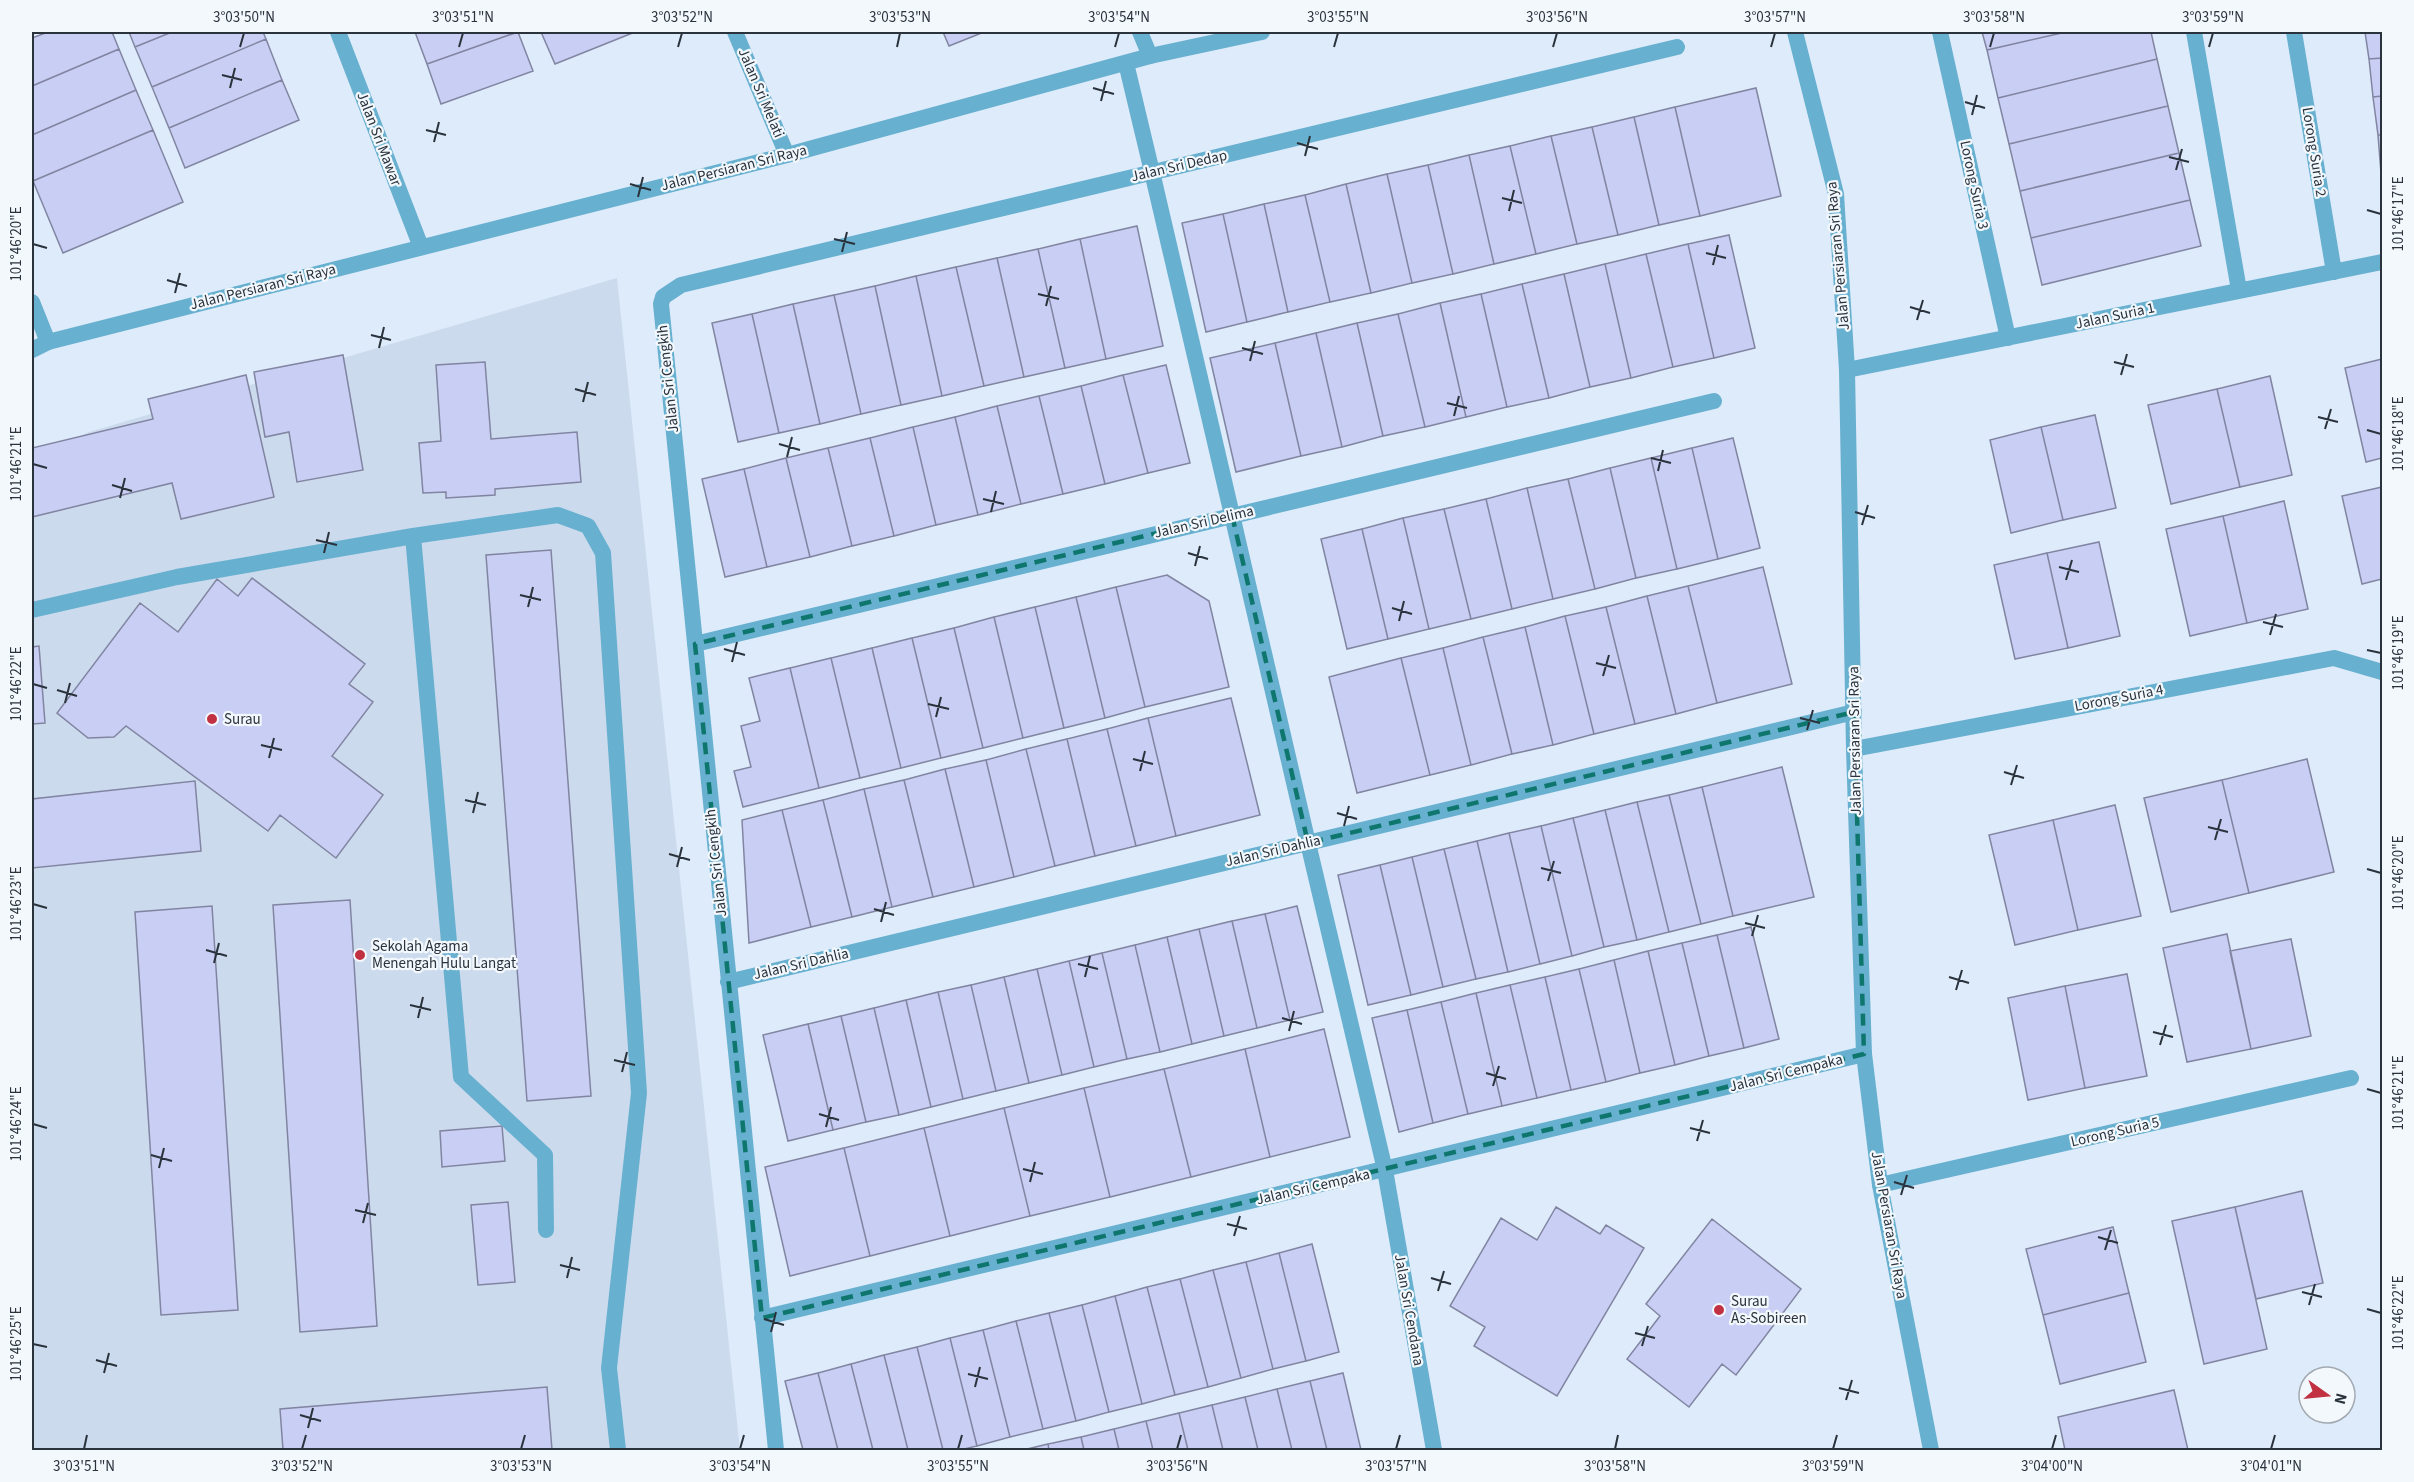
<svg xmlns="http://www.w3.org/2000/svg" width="2414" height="1482" font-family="'Source Sans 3',sans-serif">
<rect width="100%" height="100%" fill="#deebfb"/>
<path fill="#cbdaed" d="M617 278 740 1450H32V459L89 432Z"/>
<path fill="#c9cef4" stroke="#8185a1" stroke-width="1.5" d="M48 32H112L119 49 32 86V38Z
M129 32H172L135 47Z
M172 32H263L266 39 152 87 135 47Z
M415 32H517L427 64Z
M518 32 533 71 441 104 427 64Z
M541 32H635L555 64Z
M943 32H984L949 46Z
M1982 32H2066L1987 50Z
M2066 32H2151L2157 59 1998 98 1987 50Z
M2365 32H2382V58L2369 59Z
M266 39 282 80 169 128 152 87Z
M119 49 136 90 32 135V86Z
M2382 58V96L2373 97 2369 59Z
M2157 59 2168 106 2009 144 1998 98Z
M282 80 299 120 185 168 169 128Z
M1756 88 1781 196 1700 216 1675 107Z
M136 90 153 130 33 181 32 135Z
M2382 96V135H2378L2373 97Z
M2168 106 2179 153 2020 191 2009 144Z
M1675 107 1700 216 1659 225 1634 117Z
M1634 117 1659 225 1618 235 1592 127Z
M1592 127 1618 235 1577 244 1551 136Z
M153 130 183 202 63 253 33 181Z
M2378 135H2382L2381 173Z
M1551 136 1577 244 1536 254 1510 146Z
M1510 146 1536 254 1494 264 1469 155Z
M2179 153 2190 200 2031 238 2020 191Z
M1469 155 1494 264 1453 274 1428 165Z
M1428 165 1453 274 1412 283 1387 174Z
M1387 174 1412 283 1371 293 1346 184Z
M1346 184 1371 293 1330 302 1305 195Z
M1305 195 1330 302 1288 312 1264 204Z
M2190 200 2201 246 2042 285 2031 238Z
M1264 204 1288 312 1247 322 1223 214Z
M1223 214 1247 322 1206 332 1182 223Z
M1137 226 1163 346 1106 359 1080 239Z
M1729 235 1755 348 1714 358 1688 244Z
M1080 239 1106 359 1065 368 1038 249Z
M1688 244 1714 358 1673 367 1646 254Z
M1038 249 1065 368 1024 377 997 258Z
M1646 254 1673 367 1631 378 1605 264Z
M997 258 1024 377 984 386 956 267Z
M1605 264 1631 378 1590 387 1564 274Z
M956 267 984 386 942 396 916 276Z
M1564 274 1590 387 1549 398 1522 284Z
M916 276 942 396 901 405 875 286Z
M1522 284 1549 398 1507 407 1481 294Z
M875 286 901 405 861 414 834 295Z
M1481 294 1507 407 1466 417 1440 303Z
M834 295 861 414 820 424 793 304Z
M1440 303 1466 417 1425 427 1398 314Z
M793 304 820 424 779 433 752 314Z
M752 314 779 433 738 442 712 323Z
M1398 314 1425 427 1383 436 1357 323Z
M1357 323 1383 436 1342 447 1316 333Z
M1316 333 1342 447 1301 456 1275 343Z
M1275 343 1301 456 1236 472 1210 358Z
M343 355 363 470 297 482 289 432 265 437 254 372Z
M2382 359V458L2366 462 2345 368Z
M485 362 491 439 577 432 581 482 495 489V495L446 498V492L423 493 419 443 441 441 436 365Z
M1166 365 1190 463 1148 473 1123 375Z
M246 375 274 497 181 519 172 483 32 517V448L153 419 148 399Z
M1123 375 1148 473 1105 484 1081 386Z
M2270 376 2292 475 2240 487 2217 389Z
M1081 386 1105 484 1063 494 1039 396Z
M2217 389 2240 487 2171 504 2148 405Z
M1039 396 1063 494 1021 504 997 406Z
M997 406 1021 504 978 515 955 417Z
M2095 415 2116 508 2063 520 2041 427Z
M955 417 978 515 936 525 913 427Z
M913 427 936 525 894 536 870 438Z
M2041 427 2063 520 2011 533 1990 440Z
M870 438 894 536 852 546 828 448Z
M1733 438 1760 548 1718 559 1692 448Z
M828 448 852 546 810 557 786 458Z
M1692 448 1718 559 1677 569 1651 458Z
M786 458 810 557 767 567 744 469Z
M1651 458 1677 569 1636 578 1610 468Z
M1610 468 1636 578 1595 589 1568 479Z
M744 469 767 567 725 577 702 479Z
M1568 479 1595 589 1553 599 1527 488Z
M2382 487V579L2362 584 2342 496Z
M1527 488 1553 599 1512 609 1486 499Z
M1486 499 1512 609 1471 619 1444 509Z
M2284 501 2308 609 2247 623 2223 516Z
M1444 509 1471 619 1429 629 1403 518Z
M2223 516 2247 623 2190 636 2166 529Z
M1403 518 1429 629 1388 639 1362 529Z
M1362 529 1388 639 1347 649 1321 539Z
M2099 542 2120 636 2068 648 2047 553Z
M551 550 591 1096 527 1101 486 555Z
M2047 553 2068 648 2015 659 1994 565Z
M1763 567 1792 684 1717 703 1688 586Z
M1167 575 1209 601 1229 687 1145 707 1116 587Z
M252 578 365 664 349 684 373 702 332 756 383 795 336 858 280 815 268 831 126 726 114 737 88 738 57 713 140 603 178 632 217 579 238 596Z
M1688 586 1717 703 1676 714 1647 596Z
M1116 587 1145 707 1105 718 1076 597Z
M1647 596 1676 714 1635 724 1606 607Z
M1076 597 1105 718 1064 728 1035 607Z
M1035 607 1064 728 1023 738 994 617Z
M1606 607 1635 724 1594 734 1565 616Z
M1565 616 1594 734 1553 745 1525 627Z
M994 617 1023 738 983 748 954 628Z
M1525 627 1553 745 1512 754 1483 637Z
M954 628 983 748 941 758 912 638Z
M1483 637 1512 754 1471 765 1443 648Z
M912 638 941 758 901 768 872 648Z
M39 646 45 723 32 724V647Z
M872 648 901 768 860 778 831 658Z
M1443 648 1471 765 1430 775 1401 658Z
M831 658 860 778 819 788 790 668Z
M1401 658 1430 775 1357 793 1329 677Z
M790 668 819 788 743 807 734 771 751 767 741 726 760 721 749 678Z
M1231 698 1260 815 1176 836 1148 718Z
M1148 718 1176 836 1136 846 1107 729Z
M1107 729 1136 846 1095 856 1067 739Z
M1067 739 1095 856 1055 866 1026 749Z
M1026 749 1055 866 1014 877 986 760Z
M2307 759 2334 872 2249 893 2222 780Z
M986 760 1014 877 974 887 945 769Z
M1782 767 1814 897 1733 916 1702 787Z
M945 769 974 887 933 897 904 780Z
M904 780 933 897 892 907 864 789Z
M2222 780 2249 893 2171 912 2144 798Z
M195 781 201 851 32 868V799Z
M1702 787 1733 916 1701 924 1669 795Z
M864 789 892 907 852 917 823 800Z
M1669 795 1701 924 1669 932 1637 802Z
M823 800 852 917 811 927 782 810Z
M1637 802 1669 932 1637 940 1605 810Z
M2115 805 2141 916 2078 930 2053 820Z
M782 810 811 927 749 943 742 820Z
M1605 810 1637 940 1604 947 1573 818Z
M1573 818 1604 947 1572 956 1541 826Z
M2053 820 2078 930 2015 945 1989 835Z
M1541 826 1572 956 1540 964 1509 833Z
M1509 833 1540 964 1508 972 1477 841Z
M1477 841 1508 972 1476 979 1444 849Z
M1444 849 1476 979 1443 987 1412 857Z
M1412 857 1443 987 1411 995 1380 865Z
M1380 865 1411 995 1368 1005 1338 875Z
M350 900 377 1326 300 1332 273 905Z
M212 906 238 1310 161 1315 135 912Z
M1297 906 1323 1012 1290 1020 1265 914Z
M1265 914 1290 1020 1257 1028 1232 921Z
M1232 921 1257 1028 1224 1036 1199 929Z
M1751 927 1779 1039 1744 1048 1717 935Z
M1199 929 1224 1036 1192 1044 1167 937Z
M2227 934 2251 1049 2187 1062 2163 948Z
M1717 935 1744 1048 1709 1056 1682 943Z
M1167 937 1192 1044 1160 1052 1135 945Z
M2291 939 2311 1036 2251 1049 2230 951Z
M1682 943 1709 1056 1675 1065 1648 951Z
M1135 945 1160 1052 1127 1059 1102 953Z
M1648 951 1675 1065 1640 1073 1614 960Z
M1102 953 1127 1059 1094 1067 1069 961Z
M1614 960 1640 1073 1606 1082 1579 969Z
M1069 961 1094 1067 1062 1075 1037 969Z
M1037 969 1062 1075 1029 1083 1004 977Z
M1579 969 1606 1082 1571 1090 1545 977Z
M2127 974 2147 1076 2085 1088 2065 986Z
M1004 977 1029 1083 996 1091 971 985Z
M1545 977 1571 1090 1537 1098 1510 985Z
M971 985 996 1091 963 1099 938 992Z
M1510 985 1537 1098 1502 1106 1476 993Z
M2065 986 2085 1088 2028 1100 2008 998Z
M938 992 963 1099 931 1107 906 1000Z
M1476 993 1502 1106 1468 1114 1441 1002Z
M906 1000 931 1107 899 1115 874 1008Z
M1441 1002 1468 1114 1433 1123 1407 1010Z
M874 1008 899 1115 866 1122 841 1016Z
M1407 1010 1433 1123 1399 1132 1372 1018Z
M841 1016 866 1122 833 1130 808 1024Z
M808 1024 833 1130 788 1141 763 1035Z
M1324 1029 1350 1137 1270 1157 1245 1049Z
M1245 1049 1270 1157 1191 1177 1164 1069Z
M1164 1069 1191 1177 1110 1197 1084 1088Z
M1084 1088 1110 1197 1030 1216 1004 1108Z
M1004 1108 1030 1216 950 1236 924 1128Z
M502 1126 505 1161 442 1167 440 1131Z
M924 1128 950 1236 870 1256 844 1148Z
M844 1148 870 1256 790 1276 765 1167Z
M2302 1191 2323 1283 2256 1299 2235 1207Z
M508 1202 515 1282 478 1285 471 1205Z
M1556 1207 1600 1234 1606 1225 1644 1248 1557 1396 1474 1346 1485 1327 1450 1306 1501 1218 1537 1240Z
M2235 1207 2267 1349 2204 1364 2172 1221Z
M1712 1219 1801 1289 1736 1375 1722 1364 1689 1407 1627 1359 1660 1316 1646 1304Z
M2113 1227 2129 1293 2043 1315 2026 1249Z
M1312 1244 1339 1352 1306 1361 1279 1253Z
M1279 1253 1306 1361 1273 1369 1246 1262Z
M1246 1262 1273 1369 1241 1378 1213 1270Z
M1213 1270 1241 1378 1208 1387 1180 1279Z
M1180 1279 1208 1387 1175 1395 1147 1287Z
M1147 1287 1175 1395 1142 1404 1115 1296Z
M2129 1293 2146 1362 2060 1384 2043 1315Z
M1115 1296 1142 1404 1109 1412 1082 1305Z
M1082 1305 1109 1412 1076 1421 1049 1313Z
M1049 1313 1076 1421 1043 1429 1016 1321Z
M1016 1321 1043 1429 1010 1437 983 1330Z
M983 1330 1010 1437 977 1446 950 1338Z
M950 1338 977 1446 960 1450H943L917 1347Z
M917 1347 943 1450H908L884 1355Z
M884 1355 908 1450H873L851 1364Z
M851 1364 873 1450H838L818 1373Z
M818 1373 838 1450H803L785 1381Z
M1343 1373 1361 1450H1327L1310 1381Z
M1310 1381 1327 1450H1292L1277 1389Z
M547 1387 552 1450H283L280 1409Z
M1277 1389 1292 1450H1258L1245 1397Z
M2174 1390 2188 1450H2065L2058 1417Z
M1245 1397 1258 1450H1223L1212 1405Z
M1212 1405 1223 1450H1188L1179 1413Z
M1179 1413 1188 1450H1153L1146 1421Z
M1146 1421 1153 1450H1119L1114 1429Z
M1114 1429 1119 1450H1084L1081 1437Z
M1081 1437 1084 1450H1049L1048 1444Z
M1048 1444 1049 1450H1023Z"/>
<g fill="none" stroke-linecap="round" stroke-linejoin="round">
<path stroke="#68b0cf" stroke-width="16" d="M1152 172 1232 515
M413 536 461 1077 545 1155 546 1230
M32 610 177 577 413 536 558 515 588 526 603 553 639 1093 609 1368 618 1450
M1308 843 1385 1170"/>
<path stroke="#68b0cf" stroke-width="16" d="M338 32 421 247
M735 32 787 155
M1140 32 1150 56
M1940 32 2008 338
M2194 32 2239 290
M2294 32 2334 272
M1126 63 1152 172
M32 302 48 342
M1847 370 2382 262
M1232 515 1308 843
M695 644 1714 401
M1854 749 2334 658 2382 672
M728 982 1854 712
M1385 1170 1434 1450
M1880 1185 2351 1078
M762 1318 1864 1054
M776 1450 661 304 663 297 681 285 1677 47"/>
<path stroke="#68b0cf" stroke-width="16" d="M1795 32 1836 194 1847 370 1854 749 1864 1054 1880 1185 1931 1450
M32 350 48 342 787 155 1150 56 1262 32"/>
</g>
<path fill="none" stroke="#0f766e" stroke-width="4.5" stroke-dasharray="12 8" stroke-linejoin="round" d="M1232 515 1308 843 1854 712 1864 1054 762 1318 695 644Z"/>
<path fill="none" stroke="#2a323c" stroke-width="2" d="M240 47 244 33M459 47 463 33M678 47 682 33M897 47 900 33M1115 47 1119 33M1334 47 1338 33M1553 47 1557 33M1771 47 1775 33M1990 47 1994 33M2209 47 2213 33M222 75 242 80M230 88 235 68M1093 88 1114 94M1101 101 1106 81M1965 102 1985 108M1972 115 1977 95M426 130 446 135M434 142 439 122M1297 143 1318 149M1305 156 1310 136M2169 157 2189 162M2176 170 2182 149M630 184 651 190M638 197 643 177M1502 198 1522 203M2367 210 2381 214M1509 211 1514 190M834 239 855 244M33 244 47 248M842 252 847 232M1706 253 1726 258M1713 265 1718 245M167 280 187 286M175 293 180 273M1038 294 1059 299M1046 306 1051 286M1910 307 1930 313M1917 320 1923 300M371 335 391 340M379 348 384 327M1242 348 1263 354M1250 361 1255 341M2114 362 2134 367M2121 375 2127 354M575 389 596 395M583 402 588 382M1447 403 1467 408M1454 416 1459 396M2318 417 2338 422M2325 429 2331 409M2367 430 2381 434M779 444 800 450M787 457 792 437M1651 458 1671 463M33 464 47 468M1658 471 1663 450M112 485 132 491M120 498 125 478M983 499 1004 504M991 512 996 491M1855 512 1875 518M1862 525 1868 505M316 540 337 545M324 553 329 532M1188 553 1208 559M1195 566 1200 546M2059 567 2079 572M2066 580 2072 560M520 595 541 600M528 607 533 587M1392 608 1412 614M1399 621 1404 601M2263 622 2283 627M2270 635 2276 614M724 649 745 655M2367 650 2381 653M732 662 737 642M1596 663 1616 668M1603 676 1609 655M33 684 47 688M57 690 77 696M65 703 70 683M928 704 949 709M936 717 941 697M1800 718 1820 723M1807 730 1813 710M261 745 282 750M269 758 274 738M1133 759 1153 764M1140 771 1145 751M2004 772 2024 778M2011 785 2017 765M465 800 486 805M473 813 478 792M1337 813 1357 819M1344 826 1349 806M2208 827 2228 832M2215 840 2221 819M669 854 690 860M677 867 682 847M1541 868 1561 873M2367 869 2381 873M1548 881 1554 861M33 904 47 908M874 909 894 915M881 922 886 902M1745 923 1765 928M1752 936 1758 915M206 950 227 956M214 963 219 943M1078 964 1098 969M1085 977 1090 956M1949 977 1969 983M1956 990 1962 970M410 1005 431 1010M418 1018 423 997M1282 1018 1302 1024M1289 1031 1294 1011M2153 1032 2173 1037M2160 1045 2166 1025M614 1060 635 1065M622 1072 627 1052M1486 1073 1506 1079M1493 1086 1499 1066M2367 1089 2381 1093M819 1114 839 1120M33 1124 47 1128M826 1127 831 1107M1690 1128 1710 1133M1697 1141 1703 1120M151 1155 172 1161M159 1168 164 1148M1023 1169 1043 1174M1030 1182 1035 1162M1894 1182 1914 1188M1901 1195 1907 1175M355 1210 376 1215M363 1223 368 1203M1227 1224 1247 1229M1234 1236 1240 1216M2098 1237 2118 1243M2105 1250 2111 1230M560 1265 580 1270M567 1278 572 1257M1431 1278 1451 1284M1438 1291 1444 1271M2302 1292 2322 1297M2309 1305 2315 1284M2367 1309 2381 1313M764 1319 784 1325M771 1332 776 1312M1635 1333 1655 1338M33 1344 47 1347M1642 1346 1648 1326M96 1360 117 1366M104 1373 109 1353M968 1374 988 1379M975 1387 980 1367M1839 1388 1859 1393M1846 1400 1852 1380M300 1415 321 1421M308 1428 313 1408M84 1449 87 1435M302 1449 306 1435M521 1449 525 1435M740 1449 744 1435M958 1449 962 1435M1177 1449 1181 1435M1396 1449 1400 1435M1615 1449 1618 1435M1833 1449 1837 1435M2052 1449 2056 1435M2271 1449 2275 1435"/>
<g fill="#c13141" stroke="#f3f8fd" stroke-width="2">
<circle cx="212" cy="719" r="6"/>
<circle cx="360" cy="955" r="6"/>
<circle cx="1719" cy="1310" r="6"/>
</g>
<g text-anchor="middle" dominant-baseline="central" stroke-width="4.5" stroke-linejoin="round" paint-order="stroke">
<g font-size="15" fill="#2a323c" stroke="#f3f8fd">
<text transform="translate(761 93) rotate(67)">Jalan Sri Melati</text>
<text transform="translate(379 139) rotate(69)">Jalan Sri Mawar</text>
<text transform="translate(2314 152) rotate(81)">Lorong Suria 2</text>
<text transform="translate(1179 166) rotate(-13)">Jalan Sri Dedap</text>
<text transform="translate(734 168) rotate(-14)">Jalan Persiaran Sri Raya</text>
<text transform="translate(1974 185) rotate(78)">Lorong Suria 3</text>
<text transform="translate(1838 256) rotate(-95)">Jalan Persiaran Sri Raya</text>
<text transform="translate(263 287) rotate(-14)">Jalan Persiaran Sri Raya</text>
<text transform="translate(2115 316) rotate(-12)">Jalan Suria 1</text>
<text transform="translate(668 379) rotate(-96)">Jalan Sri Cengkih</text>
<text transform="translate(1204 522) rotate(-13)">Jalan Sri Delima</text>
<text transform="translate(2119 698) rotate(-11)">Lorong Suria 4</text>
<text transform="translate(1855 741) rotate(-91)">Jalan Persiaran Sri Raya</text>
<text transform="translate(1273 851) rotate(-13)">Jalan Sri Dahlia</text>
<text transform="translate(716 863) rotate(-96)">Jalan Sri Cengkih</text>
<text transform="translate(801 964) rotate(-13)">Jalan Sri Dahlia</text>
<text transform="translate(1786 1073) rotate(-14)">Jalan Sri Cempaka</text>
<text transform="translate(2115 1132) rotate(-13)">Lorong Suria 5</text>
<text transform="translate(1313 1187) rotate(-13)">Jalan Sri Cempaka</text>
<text transform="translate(1889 1225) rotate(80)">Jalan Persiaran Sri Raya</text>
<text transform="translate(1409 1310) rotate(80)">Jalan Sri Cendana</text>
</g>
<g font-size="15" fill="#2a323c" stroke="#f3f8fd" text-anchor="start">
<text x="224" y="719">Surau</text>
<text x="372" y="946">Sekolah Agama<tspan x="372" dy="17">Menengah Hulu Langat</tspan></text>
<text x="1731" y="1301">Surau<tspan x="1731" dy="17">As-Sobireen</tspan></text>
</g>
</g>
<rect width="2414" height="1482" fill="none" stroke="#f3f8fd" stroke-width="66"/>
<g transform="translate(2327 1395) rotate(105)"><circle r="28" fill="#f3f8fd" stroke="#a3a9b0" stroke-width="1.5"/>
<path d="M0-4.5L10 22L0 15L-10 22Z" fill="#c13141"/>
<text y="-9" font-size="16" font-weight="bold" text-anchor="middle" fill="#2a323c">N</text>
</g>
<rect x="33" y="33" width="2348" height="1416" fill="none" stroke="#2a323c" stroke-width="2"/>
<g font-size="15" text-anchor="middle" fill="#2a323c">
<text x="244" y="22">3°03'50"N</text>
<text x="463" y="22">3°03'51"N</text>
<text x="682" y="22">3°03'52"N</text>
<text x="900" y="22">3°03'53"N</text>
<text x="1119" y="22">3°03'54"N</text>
<text x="1338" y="22">3°03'55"N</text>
<text x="1557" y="22">3°03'56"N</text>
<text x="1775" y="22">3°03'57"N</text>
<text x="1994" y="22">3°03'58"N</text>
<text x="2213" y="22">3°03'59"N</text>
<text transform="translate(2398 214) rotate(-90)" y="5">101°46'17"E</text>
<text transform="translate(16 244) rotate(-90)" y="5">101°46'20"E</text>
<text transform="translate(2398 434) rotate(-90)" y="5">101°46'18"E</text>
<text transform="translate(16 464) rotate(-90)" y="5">101°46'21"E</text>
<text transform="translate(2398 653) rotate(-90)" y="5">101°46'19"E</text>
<text transform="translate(16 684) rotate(-90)" y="5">101°46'22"E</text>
<text transform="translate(2398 873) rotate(-90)" y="5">101°46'20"E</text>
<text transform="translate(16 904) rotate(-90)" y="5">101°46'23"E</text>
<text transform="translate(2398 1093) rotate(-90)" y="5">101°46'21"E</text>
<text transform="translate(16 1124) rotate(-90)" y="5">101°46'24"E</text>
<text transform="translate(2398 1313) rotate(-90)" y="5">101°46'22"E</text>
<text transform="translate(16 1344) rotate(-90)" y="5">101°46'25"E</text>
<text x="84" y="1471">3°03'51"N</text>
<text x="302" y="1471">3°03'52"N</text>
<text x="521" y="1471">3°03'53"N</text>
<text x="740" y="1471">3°03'54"N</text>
<text x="958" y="1471">3°03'55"N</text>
<text x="1177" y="1471">3°03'56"N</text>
<text x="1396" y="1471">3°03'57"N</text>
<text x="1615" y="1471">3°03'58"N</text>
<text x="1833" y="1471">3°03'59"N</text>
<text x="2052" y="1471">3°04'00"N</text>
<text x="2271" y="1471">3°04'01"N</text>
</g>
</svg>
